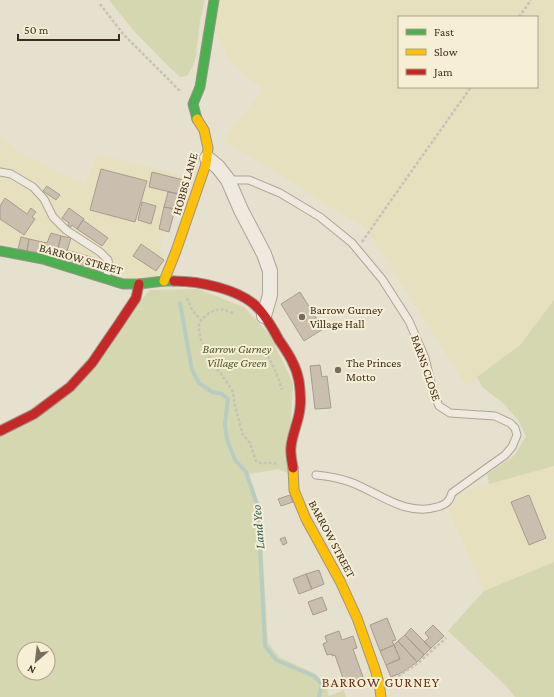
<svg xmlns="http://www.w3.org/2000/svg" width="554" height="697" font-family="'Crimson Pro',serif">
<rect width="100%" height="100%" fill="#e6e0cf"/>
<path fill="#e6e0be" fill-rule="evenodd" d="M220 0H554V300L520 345 466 386 367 229 223 140 263 90 231 62 214 30ZM399 17H537V87H399Z
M0 135 17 151 85 185 97 154 182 175 159 252 165 255 158 276 131 279 0 242Z
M554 466V562L484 591 448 509 459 496 471 489Z"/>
<path fill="#d5d7b1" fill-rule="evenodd" d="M109 0H205L200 20 196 56 193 66 187 76 180 77 169 67 133 30Z
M198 289 244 307 270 335 293 383 288 473 278 469 249 474 260 508 268 643 279 657 314 673 325 683 329 696 344 690 346 697H0V436L37 417 150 290ZM24 649H48V673H24Z
M554 300V466L489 484 487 474 515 455 526 436 518 420 503 403 482 387 477 377 520 345Z
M554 562V697H515L505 685 448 631 484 591Z"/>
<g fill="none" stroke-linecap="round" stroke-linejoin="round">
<path stroke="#b9ccc2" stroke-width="4" d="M180 303 192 370 199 383 212 392 222 394 228 399 225 424 227 439 235 460 246 472 258 507 265 646 276 660 314 676 322 684 319 697"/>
</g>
<path fill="#cabeaf" stroke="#a79c8e" d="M101 169 147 181 135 222 90 210Z
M152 172 183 180 179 194 149 187Z
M47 186 60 195 56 200 43 191Z
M168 192 179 194 175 209 164 207Z
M5 198 27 214 31 208 36 212 32 217 35 219 24 235 0 219V206Z
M142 202 156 206 151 224 138 220Z
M164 207 175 209 169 232 159 229Z
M69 208 84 219 77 229 72 225 71 227 68 225 69 223 62 218Z
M83 220 108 238 102 246 77 229Z
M51 233 61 236 55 259 27 251 29 239 47 243Z
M61 236 71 238 64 261 55 259Z
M21 237 29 239 27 251 18 249Z
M141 244 164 260 156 271 133 256Z
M67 250 94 258 93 260 100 262 97 271 64 261Z
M300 292 323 329 304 341 281 304Z
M320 365 322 377 327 376 331 408 315 409 310 366Z
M290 495 293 502 281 506 278 499Z
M529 495 546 538 529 545 511 502Z
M285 537 287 543 283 545 280 539Z
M319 570 324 584 312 589 306 574Z
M306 574 312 589 299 594 293 579Z
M322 597 327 610 313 615 308 602Z
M387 618 396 640 392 641 394 645 380 651 370 625Z
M433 625 444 636 431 648 424 642 429 638 425 633Z
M411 628 431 648 424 655 405 635Z
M339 631 342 640 353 636 357 648 353 649 363 677 345 684 335 655 332 656V654L327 655 323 644 327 642 325 636Z
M405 635 424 655 417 662 398 641Z
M398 641 417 662 403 672 391 677 386 665 400 659 394 645Z
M394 645 400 659 386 665 380 651Z"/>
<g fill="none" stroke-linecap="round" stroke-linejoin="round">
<g stroke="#aca597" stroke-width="9">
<path id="lane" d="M0 172 11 174 33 187 44 199 53 217 66 230 100 252 108 260 109 268 106 277
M228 180H249L280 193 320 217 352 243 382 279 409 321 425 358 434 394 439 406 450 413 495 416 510 423 515 428 517 435 512 447 505 455 452 493C451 496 450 499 448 501 445 505 441 506 437 507 405 517 378 492 350 482 339 478 327 476 316 475"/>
</g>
<g stroke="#aca597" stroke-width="16">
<path id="street" d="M207 158 218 167 228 180 241 210 264 254 270 271V295L264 316"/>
</g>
<g stroke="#9b9488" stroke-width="11">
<path id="fast" d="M197 119 193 104 200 87 214 0
M0 251 43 259 123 284H139L164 281H174"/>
</g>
<g stroke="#9b9488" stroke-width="11">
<path id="slow" d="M164 281 176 251 206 164 208 148 204 130 197 119
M293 468 294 490 306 519 340 581 357 618 375 669 379 683 381 697"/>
</g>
<g stroke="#9b9488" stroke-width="11">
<path id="jam" d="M174 281C199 281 239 289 257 307 266 316 273 329 279 340 288 353 296 365 299 381 300 388 301 400 300 408 299 421 292 434 291 447 290 453 292 461 293 468
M0 431 34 414 70 387 92 363 118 325 136 298 139 284"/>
</g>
<path stroke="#c7c1b7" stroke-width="2.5" stroke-dasharray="3 2" stroke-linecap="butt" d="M100 4 124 35 181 92
M519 17 531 0
M362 242 394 196 471 87
M187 298 192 310 201 320
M233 313 221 309 215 310 209 313 201 320 199 324V330L200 337 207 354 214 365 227 382 233 392 235 406 243 435 250 443 256 461 261 463H277
M263 347C271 361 278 375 282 390
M394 679 418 663 446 638"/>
<use href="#lane" stroke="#eeeae0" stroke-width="7"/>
<use href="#street" stroke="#eeeae0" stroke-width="14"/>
<use href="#fast" stroke="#4caf50" stroke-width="9"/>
<use href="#slow" stroke="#ffc107" stroke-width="9"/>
<use href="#jam" stroke="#c62828" stroke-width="9"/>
</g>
<g fill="#786c5c" stroke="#f7efd5" stroke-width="1.5">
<circle cx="302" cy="317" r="4"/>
<circle cx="338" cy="370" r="4"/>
</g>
<g text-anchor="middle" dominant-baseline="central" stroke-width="4" stroke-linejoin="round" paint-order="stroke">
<g font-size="12" fill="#3c2e1e" stroke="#f7efd5">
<text transform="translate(185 184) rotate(-74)">HOBBS LANE</text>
<text transform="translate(81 259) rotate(16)">BARROW STREET</text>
<text transform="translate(426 368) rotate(71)">BARNS CLOSE</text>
<text transform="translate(332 539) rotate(62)">BARROW STREET</text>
</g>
<g font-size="12" fill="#3c2e1e" stroke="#f7efd5" text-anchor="start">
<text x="310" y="310">Barrow Gurney<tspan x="310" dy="14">Village Hall</tspan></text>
<text x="346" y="363">The Princes<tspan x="346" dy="14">Motto</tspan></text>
</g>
<g font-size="12" font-style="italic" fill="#4a5924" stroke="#f7efd5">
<text x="237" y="349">Barrow Gurney<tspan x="237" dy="14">Village Green</tspan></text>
</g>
<g font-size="13" font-style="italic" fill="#2d5c5b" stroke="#f7efd5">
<text transform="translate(258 527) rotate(-95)">Land Yeo</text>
</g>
<g font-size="14" letter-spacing="1" fill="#6a2f1b" stroke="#f7efd5">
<text x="381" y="682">BARROW GURNEY</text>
</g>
</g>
<rect x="398" y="16" width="140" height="72" fill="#f7efd5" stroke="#aca28c"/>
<rect x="406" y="29" width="20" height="6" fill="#4caf50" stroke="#aca28c"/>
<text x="434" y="36" font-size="12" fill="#3c2e1e">Fast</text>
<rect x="406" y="49" width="20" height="6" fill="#ffc107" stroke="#aca28c"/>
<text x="434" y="56" font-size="12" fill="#3c2e1e">Slow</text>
<rect x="406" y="69" width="20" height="6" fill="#c62828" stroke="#aca28c"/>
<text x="434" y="76" font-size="12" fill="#3c2e1e">Jam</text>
<g transform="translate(36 661) rotate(208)"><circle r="19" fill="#f7efd5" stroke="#aca28c"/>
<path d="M0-3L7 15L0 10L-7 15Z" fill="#786c5c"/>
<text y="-6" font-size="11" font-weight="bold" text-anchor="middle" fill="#3c2e1e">N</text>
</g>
<path d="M18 34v6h101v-6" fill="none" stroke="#3c2e1e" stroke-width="2"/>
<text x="24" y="34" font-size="12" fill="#3c2e1e" stroke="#f7efd5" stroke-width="3" paint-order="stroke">50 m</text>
</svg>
